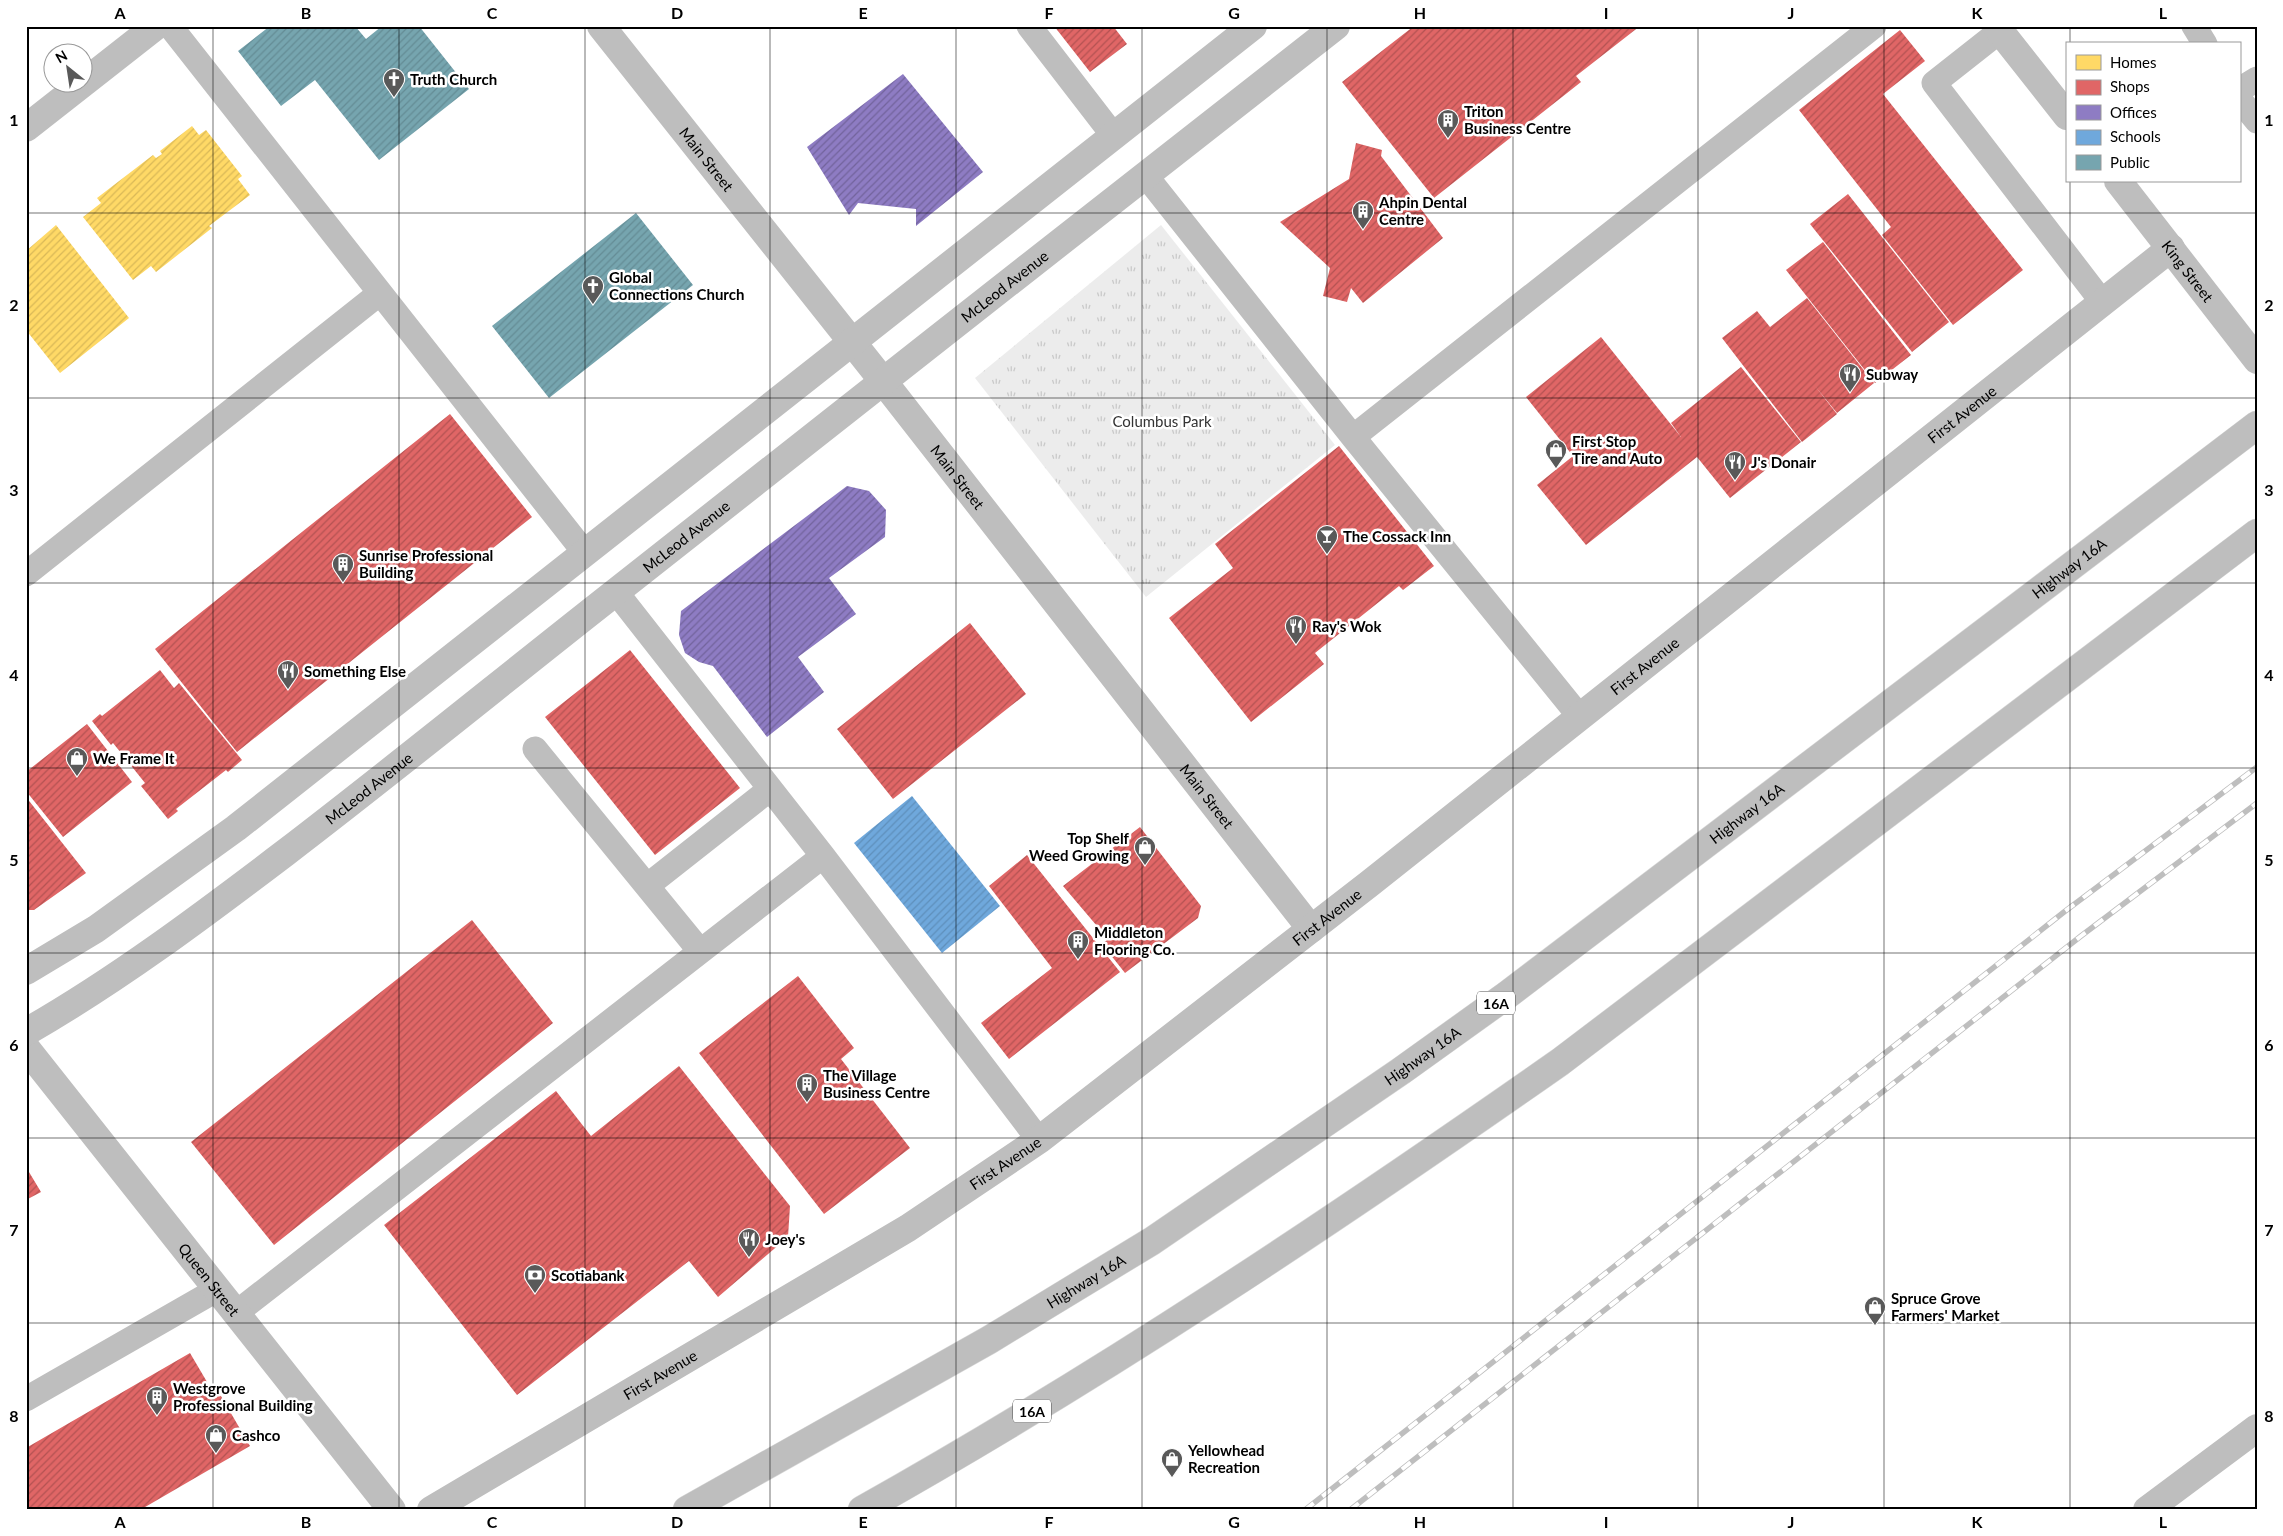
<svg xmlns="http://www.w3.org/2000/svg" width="2283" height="1536" font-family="Lato,sans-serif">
<defs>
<pattern id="park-tufts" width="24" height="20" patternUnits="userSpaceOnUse" patternTransform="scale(1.25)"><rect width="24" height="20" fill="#ececec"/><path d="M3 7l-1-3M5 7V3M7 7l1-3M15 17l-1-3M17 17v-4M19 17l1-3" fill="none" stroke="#c9c9c9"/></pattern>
<pattern id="homes-hatch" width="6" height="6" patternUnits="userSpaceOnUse" patternTransform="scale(1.25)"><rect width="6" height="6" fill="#ffd966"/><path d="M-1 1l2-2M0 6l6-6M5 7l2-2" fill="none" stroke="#d9b857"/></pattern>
<pattern id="shops-hatch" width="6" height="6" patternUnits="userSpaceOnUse" patternTransform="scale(1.25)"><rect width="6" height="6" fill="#e06666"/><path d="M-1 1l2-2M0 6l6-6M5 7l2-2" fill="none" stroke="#b35252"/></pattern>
<pattern id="offices-hatch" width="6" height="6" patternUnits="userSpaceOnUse" patternTransform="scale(1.25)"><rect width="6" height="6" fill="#8e7cc3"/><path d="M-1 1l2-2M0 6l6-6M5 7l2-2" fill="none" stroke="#72639c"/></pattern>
<pattern id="schools-hatch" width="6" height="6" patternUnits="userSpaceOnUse" patternTransform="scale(1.25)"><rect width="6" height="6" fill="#6fa8dc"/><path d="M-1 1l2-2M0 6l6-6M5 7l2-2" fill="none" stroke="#5e8fbb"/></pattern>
<pattern id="public-hatch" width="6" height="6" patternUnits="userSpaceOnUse" patternTransform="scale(1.25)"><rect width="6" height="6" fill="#76a5af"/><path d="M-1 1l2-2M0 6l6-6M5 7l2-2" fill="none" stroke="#648c95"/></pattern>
</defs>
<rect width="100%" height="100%" fill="#fff"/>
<path fill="url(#park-tufts)" d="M1161 225 1335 445 1146 597 975 378Z"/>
<path fill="url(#homes-hatch)" d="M192 126 199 135 206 130 242 176 238 179 250 195 209 226 212 228 156 272 151 266 133 280 83 217 101 203 97 198 153 155 156 158 162 154 160 151Z
M56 225 129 318 60 373 26 330V251Z"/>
<path fill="url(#shops-hatch)" d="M1054 26H1113L1127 44 1090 72Z
M1414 26H1640L1576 76 1581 82 1434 198 1342 82Z
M1900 30 1925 61 1883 94 2023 270 1953 325 1882 235 1891 227 1799 110Z
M1356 143 1382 150 1381 156 1443 238 1363 303 1351 288 1347 302 1323 296 1330 268 1280 222 1349 179Z
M1848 194 1949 322 1912 352 1810 224Z
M1823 242 1911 355 1875 383 1786 270Z
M1807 298 1874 383 1837 413 1815 386 1837 414 1802 442 1722 338 1757 311 1770 327Z
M1601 337 1681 437 1671 423 1741 367 1801 442 1730 498 1697 457 1586 545 1537 485 1573 456 1526 397Z
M450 414 532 517 237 752 155 649Z
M1339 446 1434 566 1403 590 1399 586 1315 653 1324 664 1251 722 1169 618 1233 568 1215 544Z
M970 623 1026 694 893 799 837 729Z
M630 650 740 788 655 855 545 717Z
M160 670 174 688 179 683 242 760 228 772 226 770 176 809 178 811 168 819 141 786 145 783 113 743 111 745 92 721 100 714 102 716Z
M87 724 132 782 63 837 26 791V772Z
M26 797 86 873 34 910H26Z
M1140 827 1201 906 1198 918 1125 973 1102 944 1108 939 1063 886Z
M1027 855 1120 972 1009 1059 981 1023 1052 968 989 886Z
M472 920 553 1023 274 1245 191 1142Z
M798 976 854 1048 841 1059 910 1148 824 1214 699 1053Z
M679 1066 790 1206 788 1237 718 1297 689 1261 517 1395 384 1225 556 1091 591 1136Z
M26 1167 41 1192 26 1200Z
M190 1353 210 1387 214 1384 250 1446 140 1510H26V1448Z"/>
<path fill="url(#offices-hatch)" d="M903 74 983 172 916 226V209L858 203 849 215 807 147Z
M847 486 869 491 886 510 885 537 829 578 856 614 798 657 824 692 767 737 713 666 699 662 685 653 679 635 681 611Z"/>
<path fill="url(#schools-hatch)" d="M912 796 1000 906 942 953 854 843Z"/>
<path fill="url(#public-hatch)" d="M270 26H355L366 39 382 26H419L469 89 379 160 315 80 281 106 238 51Z
M636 213 693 285 549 398 492 326Z"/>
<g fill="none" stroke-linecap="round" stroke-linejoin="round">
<g stroke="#dbdbdb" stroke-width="29">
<g id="primary">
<path id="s6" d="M687 1510 989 1340 1152 1241 1401 1071 1507 995 2257 425"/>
<path d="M862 1510C1104 1374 1333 1221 1560 1062L2257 533"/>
</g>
</g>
<path stroke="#bebebe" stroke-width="25" d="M170 26 585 553
M1029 26 1113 135
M2194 26 2205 44
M2000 31 1934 83 2103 303
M2239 90 2257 79
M2239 99 2257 121
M1146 176 1353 437 1580 717
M1353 437 1874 26
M26 574 380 293
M616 592 823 856 1039 1140
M535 749 700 951
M647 886 770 789
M236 1313 823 856
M26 1399 218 1289"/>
<g stroke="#bebebe" stroke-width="28">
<path id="s1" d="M601 26 883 381 1311 929"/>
<path d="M26 128 156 26"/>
<path id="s2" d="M26 1048 392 1510"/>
<path id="s3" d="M431 1510 908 1228 1039 1140 1369 884 2171 248"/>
<path d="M2147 1510 2257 1428"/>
</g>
<g stroke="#bebebe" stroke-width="28">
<path d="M1996 26 2067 116"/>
<path id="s4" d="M2118 181 2257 360"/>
<path d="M26 971 96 929 236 828 1253 26"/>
<path id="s5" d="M26 1032C117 980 202 916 285 853 391 772 494 688 598 606 843 411 1090 220 1336 26"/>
</g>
<use href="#primary" stroke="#bebebe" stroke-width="28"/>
<g stroke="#bebebe" stroke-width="5.5">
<path id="rail" d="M1305 1510 2064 912 2257 767
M1350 1510 2081 936 2257 803"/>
</g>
<use href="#rail" stroke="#fff" stroke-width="4" stroke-dasharray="11" stroke-linecap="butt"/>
</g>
<path fill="none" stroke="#000" stroke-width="1" stroke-opacity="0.55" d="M213 26V1510M399 26V1510M585 26V1510M770 26V1510M956 26V1510M1142 26V1510M1327 26V1510M1513 26V1510M1698 26V1510M1884 26V1510M2070 26V44M2070 181V1510M26 213H2257M26 398H2257M26 583H2257M26 768H2257M26 953H2257M26 1138H2257M26 1323H2257"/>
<defs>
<g id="church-pin" transform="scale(1.125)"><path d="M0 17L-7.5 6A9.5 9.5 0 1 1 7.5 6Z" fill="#595959" stroke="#fff"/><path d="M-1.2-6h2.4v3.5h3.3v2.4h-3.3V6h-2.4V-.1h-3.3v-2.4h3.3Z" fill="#fff"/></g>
<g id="building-pin" transform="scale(1.125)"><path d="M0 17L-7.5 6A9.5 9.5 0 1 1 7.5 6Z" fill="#595959" stroke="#fff"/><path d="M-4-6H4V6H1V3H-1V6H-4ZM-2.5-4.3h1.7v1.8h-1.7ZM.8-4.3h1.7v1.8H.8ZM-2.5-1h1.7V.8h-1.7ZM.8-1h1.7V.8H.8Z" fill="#fff"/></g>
<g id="restaurant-pin" transform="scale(1.125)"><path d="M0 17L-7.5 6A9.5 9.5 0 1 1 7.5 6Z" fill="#595959" stroke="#fff"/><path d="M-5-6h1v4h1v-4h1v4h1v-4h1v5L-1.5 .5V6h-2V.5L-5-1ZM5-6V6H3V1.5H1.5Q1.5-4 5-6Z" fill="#fff"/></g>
<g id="shop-pin" transform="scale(1.125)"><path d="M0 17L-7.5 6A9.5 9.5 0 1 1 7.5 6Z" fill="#595959" stroke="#fff"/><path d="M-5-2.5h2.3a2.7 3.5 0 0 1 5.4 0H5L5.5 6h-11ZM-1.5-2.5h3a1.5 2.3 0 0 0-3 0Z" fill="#fff"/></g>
<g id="bar-pin" transform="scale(1.125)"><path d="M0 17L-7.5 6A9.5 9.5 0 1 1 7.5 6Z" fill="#595959" stroke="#fff"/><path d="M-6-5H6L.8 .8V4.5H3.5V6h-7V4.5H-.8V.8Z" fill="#fff"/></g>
<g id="bank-pin" transform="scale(1.125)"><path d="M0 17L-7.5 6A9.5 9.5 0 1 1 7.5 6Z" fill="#595959" stroke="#fff"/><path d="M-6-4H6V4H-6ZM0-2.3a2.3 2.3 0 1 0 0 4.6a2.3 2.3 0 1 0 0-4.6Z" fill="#fff"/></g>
</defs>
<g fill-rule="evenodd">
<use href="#church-pin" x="394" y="79"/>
<use href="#building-pin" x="1448" y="120"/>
<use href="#building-pin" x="1363" y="211"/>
<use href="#church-pin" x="593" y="286"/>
<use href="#restaurant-pin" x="1850" y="374"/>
<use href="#shop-pin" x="1556" y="450"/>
<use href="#restaurant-pin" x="1735" y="462"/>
<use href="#bar-pin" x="1327" y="536"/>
<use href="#building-pin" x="343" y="564"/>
<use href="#restaurant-pin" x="1296" y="626"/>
<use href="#restaurant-pin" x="288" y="671"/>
<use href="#shop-pin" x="77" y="758"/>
<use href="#shop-pin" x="1145" y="847"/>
<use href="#building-pin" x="1078" y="941"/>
<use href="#building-pin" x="807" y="1084"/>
<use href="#restaurant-pin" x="749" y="1239"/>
<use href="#bank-pin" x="535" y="1275"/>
<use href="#shop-pin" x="1875" y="1307"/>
<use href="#building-pin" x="157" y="1397"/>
<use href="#shop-pin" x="216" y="1435"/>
<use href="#shop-pin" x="1172" y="1459"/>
</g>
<g text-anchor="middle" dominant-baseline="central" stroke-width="5" stroke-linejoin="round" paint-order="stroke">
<g fill="#fff" stroke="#4c4c4c" stroke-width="1">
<rect x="1477" y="991.5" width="38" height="23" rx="4"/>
<rect x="1013" y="1399.5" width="38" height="23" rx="4"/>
</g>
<g font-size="14" font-weight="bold" fill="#000">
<text x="1496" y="1003">16A</text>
<text x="1032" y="1411">16A</text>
</g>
<g font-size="15" font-weight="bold" fill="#000" stroke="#fff" text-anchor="start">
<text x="410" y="79">Truth Church</text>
<text x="1464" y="111">Triton<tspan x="1464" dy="17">Business Centre</tspan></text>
<text x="1379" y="202">Ahpin Dental<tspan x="1379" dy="17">Centre</tspan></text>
<text x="609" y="277">Global<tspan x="609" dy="17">Connections Church</tspan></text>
<text x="1866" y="374">Subway</text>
<text x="1572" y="441">First Stop<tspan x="1572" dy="17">Tire and Auto</tspan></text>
<text x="1751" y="462">J's Donair</text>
<text x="1343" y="536">The Cossack Inn</text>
<text x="359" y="555">Sunrise Professional<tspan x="359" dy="17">Building</tspan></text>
<text x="1312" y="626">Ray's Wok</text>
<text x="304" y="671">Something Else</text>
<text x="93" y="758">We Frame It</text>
<text x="1129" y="838" text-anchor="end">Top Shelf<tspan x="1129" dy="17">Weed Growing</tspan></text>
<text x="1094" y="932">Middleton<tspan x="1094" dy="17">Flooring Co.</tspan></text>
<text x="823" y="1075">The Village<tspan x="823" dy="17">Business Centre</tspan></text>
<text x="765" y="1239">Joey's</text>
<text x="551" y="1275">Scotiabank</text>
<text x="1891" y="1298">Spruce Grove<tspan x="1891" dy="17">Farmers' Market</tspan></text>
<text x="173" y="1388">Westgrove<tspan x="173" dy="17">Professional Building</tspan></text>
<text x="232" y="1435">Cashco</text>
<text x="1188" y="1450">Yellowhead<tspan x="1188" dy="17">Recreation</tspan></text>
</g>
<g font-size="15" fill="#000" stroke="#fff">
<text stroke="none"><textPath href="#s1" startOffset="170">Main Street</textPath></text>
<text stroke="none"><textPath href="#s4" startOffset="114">King Street</textPath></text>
<text stroke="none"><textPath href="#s5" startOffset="1231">McLeod Avenue</textPath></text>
<text stroke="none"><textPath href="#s3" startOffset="1886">First Avenue</textPath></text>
<text stroke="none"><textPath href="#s1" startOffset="575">Main Street</textPath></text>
<text stroke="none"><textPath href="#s5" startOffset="826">McLeod Avenue</textPath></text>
<text stroke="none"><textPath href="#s6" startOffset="1675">Highway 16A</textPath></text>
<text stroke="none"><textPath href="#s3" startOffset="1481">First Avenue</textPath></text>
<text stroke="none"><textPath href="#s5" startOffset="421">McLeod Avenue</textPath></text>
<text stroke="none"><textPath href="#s1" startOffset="980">Main Street</textPath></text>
<text stroke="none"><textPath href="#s6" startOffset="1270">Highway 16A</textPath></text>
<text stroke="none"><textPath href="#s3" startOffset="1076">First Avenue</textPath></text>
<text stroke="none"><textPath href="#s6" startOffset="865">Highway 16A</textPath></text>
<text stroke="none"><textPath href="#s3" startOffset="671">First Avenue</textPath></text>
<text stroke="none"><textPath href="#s2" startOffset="295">Queen Street</textPath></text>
<text stroke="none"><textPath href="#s6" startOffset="460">Highway 16A</textPath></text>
<text stroke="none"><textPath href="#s3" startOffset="266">First Avenue</textPath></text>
</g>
<g font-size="15" fill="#333" stroke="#fff">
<text x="1162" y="421">Columbus Park</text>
</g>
</g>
<rect width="2283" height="1536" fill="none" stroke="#ffffff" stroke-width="55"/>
<rect x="2066" y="42" width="175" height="140" fill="#ffffff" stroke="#999999"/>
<rect x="2076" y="55" width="25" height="15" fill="#ffd966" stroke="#999999"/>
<text x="2110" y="68" font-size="15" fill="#000000">Homes</text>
<rect x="2076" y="80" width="25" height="15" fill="#e06666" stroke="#999999"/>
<text x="2110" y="92" font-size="15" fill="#000000">Shops</text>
<rect x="2076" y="105" width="25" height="15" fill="#8e7cc3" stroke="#999999"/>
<text x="2110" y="118" font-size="15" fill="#000000">Offices</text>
<rect x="2076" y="130" width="25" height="15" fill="#6fa8dc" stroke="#999999"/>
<text x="2110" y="142" font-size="15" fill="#000000">Schools</text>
<rect x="2076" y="155" width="25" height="15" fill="#76a5af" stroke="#999999"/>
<text x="2110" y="168" font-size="15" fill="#000000">Public</text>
<g transform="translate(68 68) rotate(330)"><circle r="24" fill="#ffffff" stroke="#999999"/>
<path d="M0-4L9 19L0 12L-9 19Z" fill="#595959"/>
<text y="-8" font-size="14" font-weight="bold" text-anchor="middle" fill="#000000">N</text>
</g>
<rect x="28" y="28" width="2228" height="1480" fill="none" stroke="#000" stroke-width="2"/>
<g font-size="16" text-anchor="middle" font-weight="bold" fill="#000">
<text x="120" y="19">A</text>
<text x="306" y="19">B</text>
<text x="492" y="19">C</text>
<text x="677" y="19">D</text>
<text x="863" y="19">E</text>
<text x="1049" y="19">F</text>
<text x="1234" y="19">G</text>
<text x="1420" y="19">H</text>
<text x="1606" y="19">I</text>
<text x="1791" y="19">J</text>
<text x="1977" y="19">K</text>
<text x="2163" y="19">L</text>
<text x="14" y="126">1</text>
<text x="2269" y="126">1</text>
<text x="14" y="311">2</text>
<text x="2269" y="311">2</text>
<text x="14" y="496">3</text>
<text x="2269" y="496">3</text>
<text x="14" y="681">4</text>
<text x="2269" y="681">4</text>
<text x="14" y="866">5</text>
<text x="2269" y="866">5</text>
<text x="14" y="1051">6</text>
<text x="2269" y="1051">6</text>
<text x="14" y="1236">7</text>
<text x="2269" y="1236">7</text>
<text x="14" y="1422">8</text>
<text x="2269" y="1422">8</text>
<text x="120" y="1528">A</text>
<text x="306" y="1528">B</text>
<text x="492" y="1528">C</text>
<text x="677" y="1528">D</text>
<text x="863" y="1528">E</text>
<text x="1049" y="1528">F</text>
<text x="1234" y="1528">G</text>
<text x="1420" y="1528">H</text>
<text x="1606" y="1528">I</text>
<text x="1791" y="1528">J</text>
<text x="1977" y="1528">K</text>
<text x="2163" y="1528">L</text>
</g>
</svg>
